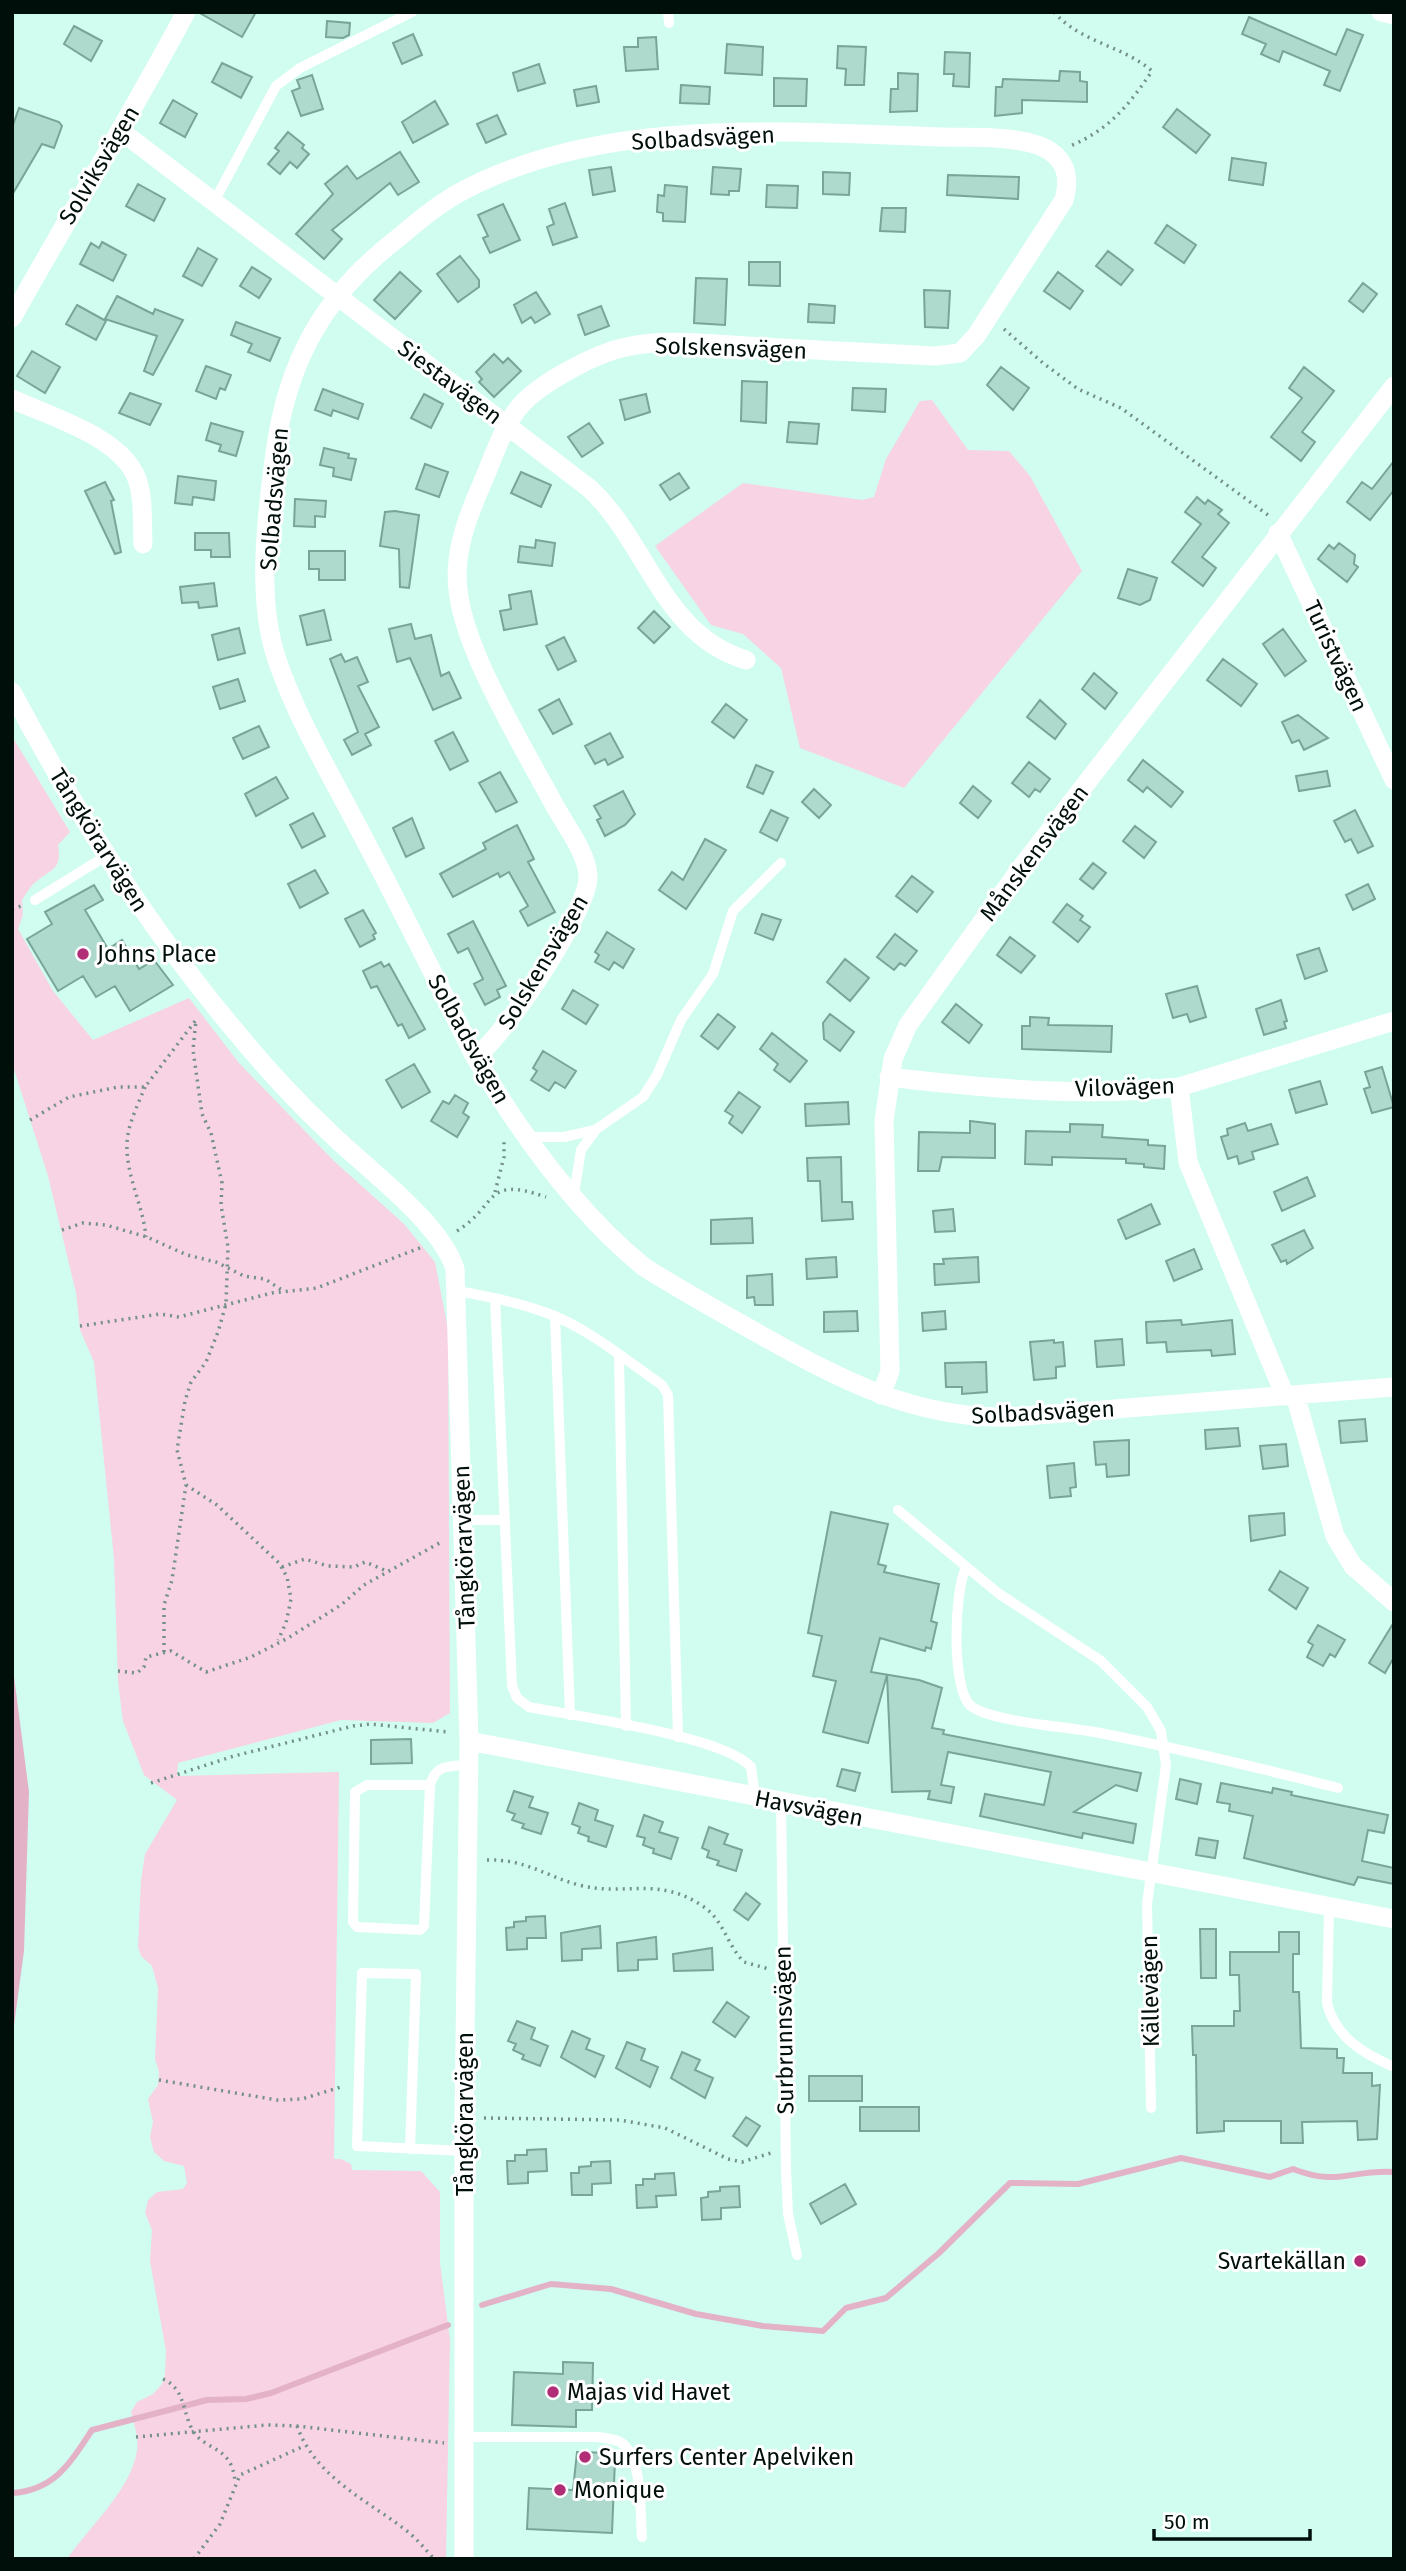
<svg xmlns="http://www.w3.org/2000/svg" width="1406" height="2571" font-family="'Fira Sans',sans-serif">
<rect width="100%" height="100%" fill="#d0fdf0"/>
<path fill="#f8d3e3" d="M932 400 968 450 1009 451 1030 476 1082 571 904 788 800 748 781 668 743 634 711 625 655 546 743 483 862 500 874 497 886 459 920 401Z
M12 736 70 832 58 845C62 869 53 868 37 881 31 885 26 894 22 900L23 915 18 929 53 991 93 1040 189 998 239 1063 334 1161 404 1224 435 1262 448 1329 450 1713 433 1723 341 1720 178 1763 177 1776 339 1772 334 2159H341L351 2164 352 2170 421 2171 440 2192V2263L450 2340 446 2559H67C89 2527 132 2489 137 2450 139 2438 134 2424 131 2412L137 2402 153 2394 162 2384 165 2374 166 2351 150 2261 152 2230 145 2213 148 2200 157 2192 183 2189 187 2183 184 2166 164 2161 154 2152 150 2137 153 2122 148 2099 158 2085 159 2072 155 2059 158 1988 152 1966 141 1956 138 1947 141 1880 145 1854 177 1800 144 1775 123 1721 118 1682 114 1559 94 1362 80 1330 76 1293 48 1176 12 1063Z"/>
<path fill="#e3b2c7" d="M12 1661 29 1792 24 1951 12 2040Z"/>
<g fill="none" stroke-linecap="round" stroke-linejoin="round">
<path stroke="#e3b2c7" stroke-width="6" d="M482 2305 551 2284 611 2289 696 2314 763 2326 823 2331 846 2308 886 2298 939 2253 1010 2183 1078 2184 1181 2158 1270 2177 1293 2169C1339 2187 1352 2169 1394 2172
M12 2493C55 2490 70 2463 92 2430L207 2400 246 2399 271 2393 448 2325"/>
</g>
<path fill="#aedace" stroke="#79a498" stroke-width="2" d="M198 12H256L242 37Z
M1249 17 1336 55 1347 29 1363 35 1340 91 1324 85 1330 71 1283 51 1279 62 1261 54 1266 44 1242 34Z
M327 21 350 23 349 35 343 38 326 37Z
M74 26 102 41 91 61 64 44Z
M413 34 422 55 402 64 393 43Z
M656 37 658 69 626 71 624 47H638V38Z
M727 44 763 47 762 75 725 73Z
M838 46 866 47 864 85H845L846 69 837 68Z
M945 52 970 53 969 87 953 86 954 74H944Z
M222 63 252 77 241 98 212 82Z
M539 64 545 83 518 91 513 73Z
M1060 71 1080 72V81L1087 82V102L1022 100V113L995 116 996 87H1002L1003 79 1059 81Z
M898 73 918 74 917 111 890 112 891 89H898Z
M312 75 323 109 301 116 292 91 300 88 297 80Z
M774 78 807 79 806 106H774Z
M681 85 710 87 709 104 680 103Z
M596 86 599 102 577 106 574 90Z
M173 100 197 114 185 137 160 123Z
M435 101 448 124 413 143 402 122Z
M19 108 59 122 62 126 54 148 42 144 12 195V128Z
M1177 109 1210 135 1196 153 1163 127Z
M497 115 506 134 486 143 477 124Z
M288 132 304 145 302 148 309 154 297 168 290 162 280 174 268 164 279 151 275 148Z
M400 152 419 182 398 195 390 183 332 230 342 239 324 259 296 234 333 194 325 184 347 166 357 179Z
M1232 158 1266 163 1263 185 1229 180Z
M611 167 615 191 593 195 589 170Z
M713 167 741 169 739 191H729V195L711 194Z
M823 172 850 173 849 195 823 194Z
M948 175 1019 177 1018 199 947 195Z
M138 184 165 199 154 221 126 206Z
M665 185 687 187 685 222 663 221V213L657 212 658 195 664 196Z
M767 185 798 186 797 208 766 207Z
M565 203 577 237 553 245 547 227 554 224 549 209Z
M503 204 520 240 490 253 483 238 488 236 478 215Z
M882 208H906L905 232 880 231Z
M1167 225 1196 245 1184 263 1155 243Z
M102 242 126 255 113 281 80 264 91 243 99 248Z
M198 248 217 259 202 286 183 276Z
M1108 251 1133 270 1121 285 1096 266Z
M460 256 479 280V287L458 302 437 274Z
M749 262H780V286L749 285Z
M252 267 271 279 259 298 240 286Z
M400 272 421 291 395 319 374 300Z
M1058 272 1083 291 1070 309 1044 291Z
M696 278 727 279 725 325 694 323Z
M1363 283 1377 294 1363 312 1349 301Z
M924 290 950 291 948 328 925 327Z
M536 292 550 314 535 323 531 317 522 323 514 305Z
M117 296 153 314 155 309 183 320 153 375 144 371 157 336 105 319Z
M809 304 835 306 834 323 808 322Z
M77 305 106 321 96 340 66 324Z
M601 306 609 326 585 335 578 315Z
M236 322 280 338 270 361 248 352 252 344 231 335Z
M32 351 60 367 45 393 17 376Z
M494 354 503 363 508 358 521 371 494 397 479 382 482 379 476 372Z
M206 366 231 375 225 390 220 388 216 399 196 391Z
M1001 367 1029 388 1013 410 987 385Z
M1304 367 1334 391 1302 432 1315 442 1301 461 1271 437 1302 398 1289 388Z
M742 381 767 382 766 423 741 421Z
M853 388 886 389 885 412 852 410Z
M323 389 363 404 358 419 333 410 331 416 315 410Z
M130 393 161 404 150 425 119 413Z
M424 394 443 404 431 428 411 418Z
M646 394 650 412 625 420 620 400Z
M789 422 819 424 817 444 787 442Z
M211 423 243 432 236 456 219 451 221 445 206 440Z
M589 423 603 443 582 457 568 437Z
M324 448 349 454 348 458 356 459 351 480 333 476 334 468 320 465Z
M1394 461V490L1370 520 1347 502 1362 482 1372 489Z
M425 464 448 472 439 497 416 489Z
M521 472 551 485 541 507 511 493Z
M679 473 689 488 670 500 660 485Z
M178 476 216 481 214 500 193 497 192 505 175 503Z
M105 482 114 500 111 501 121 552 115 554 85 491Z
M1197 497 1205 504 1208 500 1222 510 1218 514 1229 523 1202 557 1216 568 1203 586 1172 562 1201 524 1185 512Z
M295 499 326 501 325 517 315 516V527L294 526Z
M395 511 419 515 409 588 400 587 399 549 380 546 385 512Z
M195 533H229L230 557H211V550H195Z
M536 540 555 543 552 566 518 562 520 546 535 548Z
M1339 543 1355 555 1354 564 1358 567 1347 582 1318 559 1329 545 1334 549Z
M309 551H345V580H319V569H309Z
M1128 569 1157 578 1150 600 1140 605 1118 598Z
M214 583 217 606 199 608 198 602 182 603 180 587Z
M531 591 537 624 504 630 500 611 511 609 509 595Z
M324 610 331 640 307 645 300 616Z
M654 611 670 627 654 643 638 628Z
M411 624 415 639 431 635 441 676 449 672 461 698 433 710 410 658 397 662 389 629Z
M239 628 245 653 218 660 212 635Z
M1283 629 1306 661 1285 676 1263 644Z
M564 637 576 661 558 670 546 646Z
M341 654 345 662 357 657 368 682 358 686 379 727 365 734 371 745 352 755 344 740 358 732 330 659Z
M1223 659 1257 684 1241 706 1207 680Z
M1094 673 1117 693 1105 709 1082 689Z
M238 679 245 701 220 709 213 687Z
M559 699 572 724 553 734 539 710Z
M1040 700 1066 724 1055 739 1027 717Z
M726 704 747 720 734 738 712 722Z
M1298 715 1328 738 1304 750 1299 740 1292 743 1282 722Z
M259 726 269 747 243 759 233 738Z
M453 732 468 761 450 770 435 741Z
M610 733 623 757 608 765 605 759 595 764 585 746Z
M1143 760 1183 792 1171 807 1147 787 1143 792 1128 780Z
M1029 762 1050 779 1040 792 1035 789 1029 797 1012 783Z
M756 765 773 772 763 794 747 787Z
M1327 771 1330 786 1299 791 1296 776Z
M500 772 517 802 496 812 479 783Z
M276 777 288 798 256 816 245 794Z
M973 786 991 801 978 818 960 803Z
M814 789 831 805 819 818 802 802Z
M623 791 635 814 625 825 605 836 597 820 601 818 594 806Z
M771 810 788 818 777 841 760 832Z
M1355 810 1373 846 1358 853 1351 839 1345 842 1334 821Z
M313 813 325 836 302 848 290 825Z
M412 818 424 848 406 857 393 828Z
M517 825 534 859 528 862 555 912 528 926 520 911 528 906 509 872 500 877 498 873 453 897 440 874 486 849 483 843Z
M1135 826 1156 842 1144 858 1123 841Z
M705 839 726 850 686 909 659 890 672 872 683 880Z
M1093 863 1106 873 1093 889 1080 879Z
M315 870 328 893 300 908 288 884Z
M912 876 933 892 917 912 896 896Z
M1368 884 1375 899 1353 910 1346 895Z
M94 885 103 900 85 910 108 949 122 940 139 969 154 960 173 985 130 1011 115 986 96 997 83 976 58 991 27 939 52 924 45 912Z
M1067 904 1083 916 1080 920 1090 927 1078 942 1053 922Z
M363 910 376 933 373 935 375 939 360 947 345 919Z
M762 914 781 920 773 940 755 933Z
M473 921 506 986 497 990 500 997 485 1005 474 984 483 979 468 948 458 953 448 934Z
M607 932 634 949 623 968 614 962 609 970 595 962 599 955 595 952Z
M895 934 917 951 905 966 900 963 894 970 877 957Z
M1010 937 1035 956 1021 973 997 955Z
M1319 948 1327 971 1305 979 1297 955Z
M845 959 869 978 850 1001 827 982Z
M381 962 384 967 389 964 425 1029 409 1038 402 1024 398 1026 377 986 371 988 363 971Z
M1197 986 1206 1017 1190 1022 1187 1014 1173 1018 1166 994Z
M573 990 598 1005 586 1024 562 1009Z
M1281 1000 1287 1021 1284 1022 1286 1028 1264 1035 1256 1009Z
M956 1004 982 1025 969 1043 942 1022Z
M718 1014 735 1027 718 1049 701 1036Z
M830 1014 854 1032 840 1051 824 1039 823 1023Z
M1030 1017 1049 1018 1048 1025 1112 1026 1111 1052 1022 1049V1026H1030Z
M772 1033 807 1061 790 1082 774 1070 778 1064 760 1049Z
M543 1051 576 1071 565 1088 555 1082 549 1091 531 1080 537 1071 533 1068Z
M414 1064 430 1092 402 1108 386 1080Z
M1382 1067 1394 1107 1372 1113 1364 1089 1370 1087 1365 1072Z
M1320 1081 1327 1104 1296 1113 1289 1090Z
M739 1092 760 1107 742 1133 729 1123 733 1116 725 1111Z
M455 1095 468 1103 463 1113 469 1117 457 1137 431 1121 443 1101 449 1104Z
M848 1102 849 1124 806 1126 805 1104Z
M970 1121 995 1124V1158L942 1157 939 1171H918L919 1132 970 1133Z
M1245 1123 1248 1131 1271 1124 1278 1144 1252 1152 1254 1159 1239 1164 1237 1156 1228 1159 1221 1137 1228 1135 1227 1129Z
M1070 1124 1103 1125 1102 1137 1148 1140V1145L1165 1146 1164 1169 1144 1167V1164L1126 1163V1159L1052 1157V1165L1025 1164 1026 1131 1070 1132Z
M841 1157 842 1202H852L853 1219 822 1221 820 1181H808L807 1158Z
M1307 1177 1315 1196 1282 1211 1274 1192Z
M1151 1204 1160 1224 1126 1239 1118 1220Z
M953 1209 955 1231 935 1232 933 1211Z
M752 1218 753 1243 711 1244V1220Z
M1304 1230 1313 1248 1287 1264 1286 1260 1281 1262 1272 1245Z
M1194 1249 1202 1269 1174 1281 1166 1261Z
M836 1257 837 1277 807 1279 806 1259Z
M978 1257 979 1282 935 1285 934 1264H944L943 1259Z
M772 1274 773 1305H755L754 1297 747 1298V1276Z
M857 1311 858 1331 824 1332V1312Z
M945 1311 946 1329 923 1331 922 1313Z
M1181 1320 1182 1325 1232 1320 1235 1354 1212 1356 1211 1350 1167 1352 1166 1342 1147 1343 1146 1322Z
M1122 1339 1124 1365 1097 1367 1095 1341Z
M1054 1340V1343L1063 1342 1065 1366 1056 1367V1378L1034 1380 1030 1342Z
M986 1362 987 1392 962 1394V1387H946L945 1363Z
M1365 1419 1367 1441 1341 1443 1339 1421Z
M1238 1428 1240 1446 1206 1449 1205 1430Z
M1129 1440V1475L1107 1477 1106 1464 1096 1465 1094 1442Z
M1286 1444 1288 1466 1263 1469 1260 1446Z
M1074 1463 1076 1487 1070 1488 1071 1496 1050 1498 1047 1466Z
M831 1512 888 1524 878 1564 886 1566 884 1572 939 1584 931 1621 937 1623 931 1649 926 1647 925 1651 880 1638 871 1672 919 1680 942 1688 932 1728 944 1730 943 1734 1141 1773 1137 1791 1116 1785 1074 1812 1136 1824 1133 1843 1083 1833 1082 1838 980 1816 985 1794 1044 1805 1051 1772 948 1752 941 1785 954 1787 951 1803 928 1799 930 1791 892 1792 887 1675 868 1743 823 1732 836 1681 813 1676 822 1636 808 1633Z
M1284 1513 1285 1535 1251 1541 1249 1516Z
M1280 1571 1308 1588 1296 1609 1269 1590Z
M1394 1622V1657L1385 1673 1369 1663Z
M1318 1625 1345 1640 1335 1657 1330 1654 1323 1666 1307 1657 1313 1645 1308 1642Z
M411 1739 412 1763 371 1764V1740Z
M842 1769 860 1773 855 1791 837 1786Z
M1180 1779 1201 1784 1197 1804 1176 1799Z
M1221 1783 1272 1793 1273 1788 1292 1792 1291 1795 1388 1815 1384 1833 1368 1830 1362 1861 1394 1868V1884L1358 1877 1354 1885 1244 1858 1253 1816 1229 1811 1230 1804 1217 1802Z
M514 1791 533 1797 529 1807 548 1813 541 1834 522 1828 524 1824 512 1820 515 1814 507 1811Z
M579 1803 598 1810 595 1820 613 1826 606 1847 588 1841 589 1837 578 1833 580 1827 572 1824Z
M644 1815 663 1822 659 1832 678 1838 671 1859 653 1853 654 1849 643 1845 645 1838 637 1836Z
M709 1827 728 1834 724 1844 742 1850 736 1871 717 1865 719 1861 707 1857 709 1851 702 1848Z
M1199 1838 1218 1841 1215 1858 1196 1855Z
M746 1893 760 1904 748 1920 734 1910Z
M545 1916 546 1938H527V1949L507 1950 506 1928 514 1927V1922L526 1921V1917Z
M600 1926 601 1948 582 1949V1960L562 1961 561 1933Z
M1200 1929H1216V1978H1201Z
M1279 1932H1299V1954H1293V1992H1299L1301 2048 1337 2049V2058H1344L1343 2073H1372V2086L1380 2085 1377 2139 1358 2140 1357 2121 1302 2122 1303 2143H1281V2121H1224V2131L1197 2133 1196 2055H1193L1192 2026H1234V2011H1240L1239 1975H1230V1952H1279Z
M656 1937 657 1959 638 1960V1970L618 1971 617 1943Z
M712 1948 713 1970 674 1971 673 1954Z
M727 2002 749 2017 735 2037 713 2022Z
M517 2021 535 2028 531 2039 548 2046 540 2066 522 2059 524 2055 513 2050 516 2044 508 2041Z
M572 2031 590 2039 586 2049 604 2056 595 2077 561 2057Z
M627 2042 645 2049 641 2060 658 2067 650 2087 616 2068Z
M682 2052 700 2060 695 2070 713 2078 705 2098 671 2078Z
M809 2076H862V2101H809Z
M860 2107H919V2131H860Z
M746 2117 760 2126 747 2146 733 2136Z
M546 2149 547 2171 528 2172V2183L508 2184 507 2161H515V2155H527V2150Z
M610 2161 611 2183 592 2184V2195H572L571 2173H579V2167L591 2166V2162Z
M674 2173 676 2195 656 2196 657 2207 637 2208 636 2185H643V2179H655V2174Z
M845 2184 856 2204 821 2224 810 2204Z
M739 2186 740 2207 721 2208V2219L702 2220 701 2198 708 2197V2192L720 2191V2187Z
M563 2362 593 2363 592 2410H576V2427L512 2425 514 2372 563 2374Z
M577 2452 611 2453V2460H615L612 2533 527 2529 529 2488 573 2490Z"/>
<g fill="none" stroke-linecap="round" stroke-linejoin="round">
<path stroke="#729088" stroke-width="3.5" stroke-dasharray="2 5" stroke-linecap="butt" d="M1054 12C1081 43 1122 45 1152 71 1129 105 1109 130 1070 146
M1004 329 1043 363 1078 389 1121 408 1268 515
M12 909 24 905
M145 1087C139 1102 131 1118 128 1134 122 1169 143 1203 146 1237
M30 1120 69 1097 118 1087H145L196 1020
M495 1192 504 1157V1141
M62 1230 83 1223 106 1225 147 1237 187 1255 216 1262 244 1276 265 1279 285 1292
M457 1231C499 1205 483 1175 546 1197
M80 1326 160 1314 179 1317 272 1293 317 1288 422 1247
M186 1485 217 1505 279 1563 287 1577 291 1599 286 1623 278 1640
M282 1567 305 1559 328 1566 354 1567 365 1562 387 1571
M164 1652V1605L172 1580 186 1485 177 1450 185 1401 191 1382 206 1362 218 1332 226 1304 228 1247 221 1205 222 1183 211 1133 202 1114 193 1050 196 1020
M118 1671 137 1673 144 1667 146 1657 171 1651 206 1672 251 1657 288 1638 341 1605 364 1585 443 1541
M151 1783 234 1756 353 1726 370 1724 448 1732
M487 1860C526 1859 545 1876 579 1885 624 1897 658 1875 704 1907 724 1921 727 1945 744 1962L769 1969
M159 2080 277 2100 302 2099 344 2086
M484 2118 620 2120 665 2128 728 2159 742 2162 771 2153
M163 2379C185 2389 182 2410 192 2429 204 2452 233 2444 235 2483
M297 2426C315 2477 367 2500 407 2531 417 2539 425 2549 434 2559
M136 2437 267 2425 297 2426 444 2443
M194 2559 220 2524 240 2475 304 2446"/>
<path stroke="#fff" stroke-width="10" d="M668 12 669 23
M215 200 276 86 300 68 412 12
M35 900 106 856
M528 1137H564L595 1130 643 1097 657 1075 681 1020 713 974 733 911 781 863
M574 1194 581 1150 595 1131
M458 1291C490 1297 522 1303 552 1315 592 1331 627 1361 662 1385L668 1395 678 1737
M495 1298 512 1686 517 1698 529 1707C575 1716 724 1736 751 1767L755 1797
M555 1316 570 1715
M619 1355 626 1726
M898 1510 998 1593 1101 1661 1147 1707 1161 1731 1166 1765 1147 1904 1151 2108
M463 1520H505
M966 1568C954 1590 951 1690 971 1706 991 1722 1071 1727 1100 1733 1180 1749 1260 1768 1338 1788
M430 1785H367L355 1792 353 1922 357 1927 420 1930 424 1926 430 1785C436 1764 449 1766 469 1765
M781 1803 786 2169 788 2214 797 2255
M1329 1908 1327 2003C1335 2037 1364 2054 1394 2067
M410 2149 416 1974 362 1973 357 2146 464 2151
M464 2437H599C605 2438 614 2439 620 2442 643 2454 640 2514 642 2537"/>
<path stroke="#fff" stroke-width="19" d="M1381 12 1394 15
M121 131 589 488C648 542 662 635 746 660
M12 318C69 215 131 116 186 12
M12 399C51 417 122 437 137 479 144 498 142 525 143 544
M1278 533 1394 780
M12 692C76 813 148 928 237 1033 265 1067 295 1100 327 1130 364 1167 440 1221 455 1269L469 1741 464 2118V2559
M475 1057C503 1039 590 908 588 876 587 854 567 827 556 808 530 760 502 713 480 663 447 586 451 554 484 479 494 455 503 427 520 406 540 383 596 353 626 347 666 338 709 344 748 346 811 350 873 353 935 356L960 353 976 336 1064 200C1084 128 987 139 943 137 786 132 599 115 457 194 436 206 417 222 398 238 324 295 287 361 275 453 267 512 257 592 274 650 291 708 331 775 359 829 399 904 437 981 475 1057 520 1133 575 1211 644 1267 682 1291 720 1312 759 1334 841 1380 916 1420 1013 1417L1394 1387
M889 1077C981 1088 1087 1098 1179 1087L1394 1021
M1179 1087 1188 1162 1285 1396
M881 1395 890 1371 884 1121 893 1059 908 1025 1026 861 1394 386
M1295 1395 1335 1536 1353 1566 1394 1602
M469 1741 1394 1919"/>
</g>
<g fill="#b12e77" stroke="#fff" stroke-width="2.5">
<circle cx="83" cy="954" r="7"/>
<circle cx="1360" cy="2261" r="7"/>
<circle cx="553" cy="2392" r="7"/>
<circle cx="585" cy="2457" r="7"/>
<circle cx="560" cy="2490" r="7"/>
</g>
<g text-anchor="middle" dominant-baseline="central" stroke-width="6" stroke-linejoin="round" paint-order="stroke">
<g font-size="23" fill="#010f0b" stroke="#fff">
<text transform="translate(703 138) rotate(-3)">Solbadsvägen</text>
<text transform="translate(99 165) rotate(-59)">Solviksvägen</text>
<text transform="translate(731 348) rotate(2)">Solskensvägen</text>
<text transform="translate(450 382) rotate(37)">Siestavägen</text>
<text transform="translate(274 499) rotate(-85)">Solbadsvägen</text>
<text transform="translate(1336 656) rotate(65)">Turistvägen</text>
<text transform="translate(99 840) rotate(58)">Tångkörarvägen</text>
<text transform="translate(1034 853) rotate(-53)">Månskensvägen</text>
<text transform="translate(543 962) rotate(-59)">Solskensvägen</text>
<text transform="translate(469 1039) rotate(61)">Solbadsvägen</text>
<text transform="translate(1125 1087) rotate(-2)">Vilovägen</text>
<text transform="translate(1043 1412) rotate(-3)">Solbadsvägen</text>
<text transform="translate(464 1547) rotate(-92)">Tångkörarvägen</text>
<text transform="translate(809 1808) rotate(11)">Havsvägen</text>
<text transform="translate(1150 1991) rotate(-91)">Källevägen</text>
<text transform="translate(784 2030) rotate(-91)">Surbrunnsvägen</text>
<text transform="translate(465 2114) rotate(-90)">Tångkörarvägen</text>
</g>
<g font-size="23" fill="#010f0b" stroke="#fff" text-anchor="start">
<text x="97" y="954">Johns Place</text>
<text x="1346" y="2261" text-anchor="end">Svartekällan</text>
<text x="567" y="2392">Majas vid Havet</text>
<text x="599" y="2457">Surfers Center Apelviken</text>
<text x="574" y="2490">Monique</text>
</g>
</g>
<rect width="1406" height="2571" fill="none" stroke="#010f0b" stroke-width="28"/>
<path d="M1154 2529v10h156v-10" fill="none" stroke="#010f0b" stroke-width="3.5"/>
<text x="1164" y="2529" font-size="21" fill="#010f0b" stroke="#ffffff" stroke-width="5" paint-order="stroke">50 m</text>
</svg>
